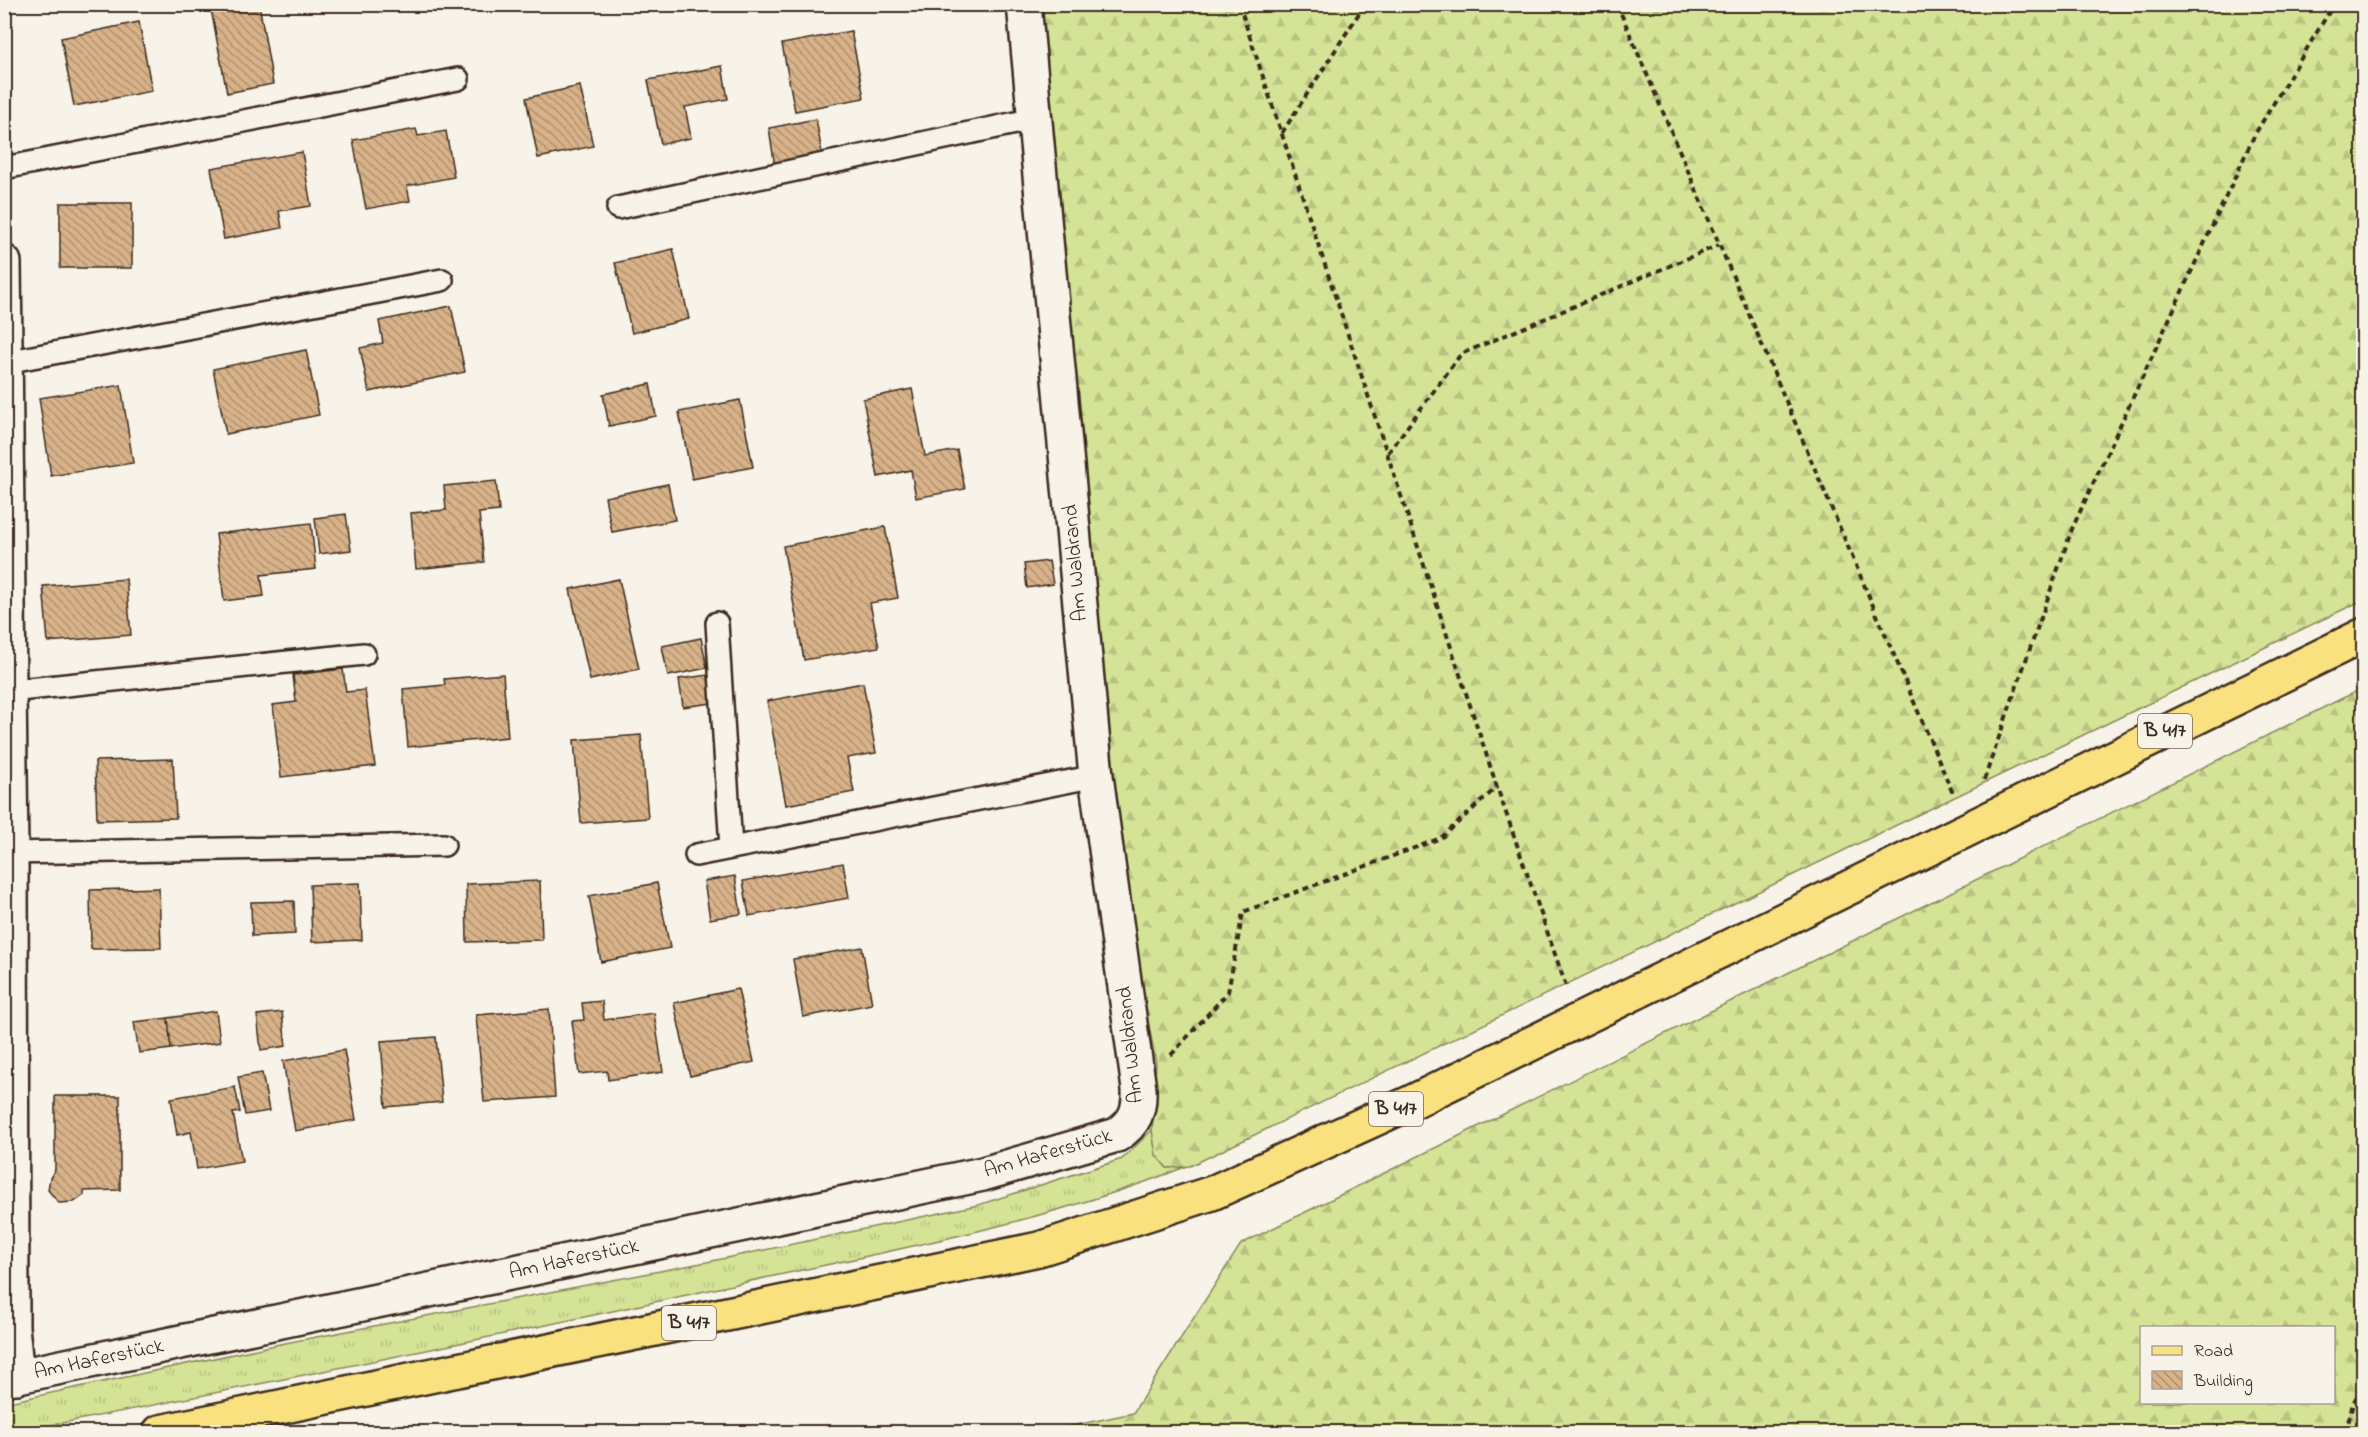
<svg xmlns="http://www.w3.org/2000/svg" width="2368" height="1437" font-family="'Indie Flower',sans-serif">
<defs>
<pattern id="grass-tufts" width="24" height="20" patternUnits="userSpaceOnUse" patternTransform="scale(1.5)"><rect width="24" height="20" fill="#d4e396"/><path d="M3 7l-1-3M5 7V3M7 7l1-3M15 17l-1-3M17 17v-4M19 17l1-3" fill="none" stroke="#b7c381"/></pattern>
<pattern id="forest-firs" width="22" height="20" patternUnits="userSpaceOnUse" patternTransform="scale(1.5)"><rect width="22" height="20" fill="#d4e396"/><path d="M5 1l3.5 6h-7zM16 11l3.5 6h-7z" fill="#b7c381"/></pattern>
<pattern id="building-back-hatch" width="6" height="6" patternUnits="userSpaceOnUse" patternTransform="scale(1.5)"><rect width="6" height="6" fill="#d8b289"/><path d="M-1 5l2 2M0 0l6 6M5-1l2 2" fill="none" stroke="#b0916f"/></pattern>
</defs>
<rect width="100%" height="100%" fill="#f7f3e8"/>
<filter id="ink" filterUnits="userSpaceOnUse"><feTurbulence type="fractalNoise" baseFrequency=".0167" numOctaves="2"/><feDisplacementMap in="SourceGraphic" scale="12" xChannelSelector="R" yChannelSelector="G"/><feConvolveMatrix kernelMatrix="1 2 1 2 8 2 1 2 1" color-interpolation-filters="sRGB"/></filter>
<g filter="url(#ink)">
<path fill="url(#grass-tufts)" stroke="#88865a" stroke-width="1.5" d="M1152 1130 1156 1155 1167 1168 1185 1167C1041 1224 887 1251 737 1284 497 1337 257 1385 16 1432H5L4 1403 280 1344 712 1261 978 1205 1122 1159Z"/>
<path fill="url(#forest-firs)" stroke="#88865a" stroke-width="1.5" fill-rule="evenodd" d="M1035 5H2363V600L1190 1166 1167 1168 1156 1155 1152 1130 1156 1063 1131 932 1109 772Z
M2363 688V1432H1043L1133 1413 1241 1244ZM2142 1328H2334V1402H2142Z"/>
<path fill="url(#building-back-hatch)" stroke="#3b2a1e" stroke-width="1.5" d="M210 4H259L273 84 227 93Z
M139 22 152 91 74 106 61 38Z
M851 31 864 98 795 111 782 44Z
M722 66 728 99 685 107 691 138 661 144 648 80Z
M580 86 593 146 538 158 526 98Z
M816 119 823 159 775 167 769 128Z
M416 129 418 136 446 131 454 177 407 186 410 201 366 209 353 140Z
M302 152 311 206 279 211 282 228 224 239 211 168Z
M60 203H132V268H60Z
M673 249 689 319 632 333 615 263Z
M451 306 465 372 369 392 360 348 383 343 379 321Z
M306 350 319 415 226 434 213 369Z
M650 384 656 416 609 426 603 394Z
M121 385 133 463 51 476 39 398Z
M912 389 925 456 957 450 965 489 916 498 911 470 878 477 863 399Z
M740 400 753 467 692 479 679 412Z
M496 481 499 511 479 513 484 562 416 569 411 513 446 510 444 486Z
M668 484 675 520 612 532 605 497Z
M346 514 351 550 319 554 315 518Z
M311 523 316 569 261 575 264 596 224 601 216 534Z
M885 527 898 598 870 603 879 647 804 660 783 546Z
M1049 561 1053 584 1027 588 1024 564Z
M126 579 131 635 48 642 43 586Z
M619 579 639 669 590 680 570 589Z
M701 638 707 668 668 676 662 646Z
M343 669 346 692 365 690 375 766 281 777 273 705 296 702 293 675Z
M503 674 508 737 408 747 403 689 445 685 444 679Z
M708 675 712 703 683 707 679 679Z
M863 683 876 753 847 758 854 792 786 805 767 701Z
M641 735 648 818 581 823 574 740Z
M173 759 176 818 97 820 95 761Z
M843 863 849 898 749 916 743 881Z
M735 876 741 914 710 919 704 881Z
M540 881 542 940 467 942 466 884Z
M360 883 362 940 312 942 310 885Z
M657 883 670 948 601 962 589 896Z
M159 888 161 948 91 949 90 890Z
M294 901 295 934 252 936 251 902Z
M862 947 872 1004 803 1017 793 959Z
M738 989 754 1062 690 1076 674 1003Z
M602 1001 604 1020 654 1013 663 1072 608 1080 607 1071 579 1074 572 1021 584 1020 582 1003Z
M549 1009 555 1097 484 1102 476 1015Z
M216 1011 220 1042 171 1049 168 1018Z
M282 1012 286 1046 261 1050 257 1015Z
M168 1018 171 1049 139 1053 134 1022Z
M436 1037 442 1102 386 1107 381 1041Z
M344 1050 356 1120 295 1131 283 1061Z
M262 1073 269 1111 245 1115 238 1077Z
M235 1087 240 1112 233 1113 242 1161 197 1169 191 1132 177 1135 171 1098Z
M55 1096H120V1190L84 1191V1195L74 1202 59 1203 48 1190 50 1178 55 1170Z"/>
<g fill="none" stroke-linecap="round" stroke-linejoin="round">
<g stroke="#3b2a1e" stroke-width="26">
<path id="service" d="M4 168 458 79
M618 208 1034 119
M6 362 442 280
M717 623 731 848
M9 691 364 654
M11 853 444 845
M696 855 1096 776"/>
</g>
<g stroke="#3b2a1e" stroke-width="38">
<path id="minor" d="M4 262 11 853 12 1327 17 1377
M4 1379 983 1174 1117 1135C1135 1123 1140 1111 1139 1089L1096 776 1024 4"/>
</g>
<g stroke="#3b2a1e" stroke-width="38">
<path id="primary" d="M160 1432 1039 1249 1212 1193 1410 1103 2364 635"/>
</g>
<path stroke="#3b2a1e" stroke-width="4" stroke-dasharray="6 4.5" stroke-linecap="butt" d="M1239 4 1497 787 1566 986
M1617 4 1954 796
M1282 133 1365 4
M1388 453 1461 354 1719 245
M1984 780 2072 529 2255 134 2334 4
M1171 1055 1228 992 1243 912 1441 838 1497 787
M2346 1432 2353 1403 2364 1385"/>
<use href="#service" stroke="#f7f3e8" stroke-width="21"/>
<use href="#minor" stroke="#f7f3e8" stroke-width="33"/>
<use href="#primary" stroke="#fae180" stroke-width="33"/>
</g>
</g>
<g text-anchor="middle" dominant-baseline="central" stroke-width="5" stroke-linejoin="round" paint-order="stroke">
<g fill="#f7f3e8" stroke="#73665b" stroke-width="1.5">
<rect x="2138" y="714" width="54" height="34" rx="4.5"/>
<rect x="1369" y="1092" width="54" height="34" rx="4.5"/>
<rect x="662" y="1306" width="54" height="34" rx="4.5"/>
</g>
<g font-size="20" font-weight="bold" fill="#3b2a1e">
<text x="2165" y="731">B 417</text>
<text x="1396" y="1109">B 417</text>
<text x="689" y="1323">B 417</text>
</g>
<g font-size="21" fill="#3b2a1e" stroke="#f7f3e8">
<text transform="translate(1076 563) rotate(-95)">Am Waldrand</text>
<text transform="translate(1131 1045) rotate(-96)">Am Waldrand</text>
<text transform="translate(1048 1154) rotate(-16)">Am Haferstück</text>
<text transform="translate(574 1260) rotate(-12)">Am Haferstück</text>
<text transform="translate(99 1360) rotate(-12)">Am Haferstück</text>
</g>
</g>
<rect width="2368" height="1437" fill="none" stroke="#f7f3e8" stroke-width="24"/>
<rect x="12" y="12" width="2344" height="1413" fill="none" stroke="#3b2a1e" stroke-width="2" filter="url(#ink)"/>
<rect x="2140" y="1326" width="195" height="78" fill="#f7f3e8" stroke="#aca397" stroke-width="1.5"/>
<rect x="2152" y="1346" width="30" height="9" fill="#fae180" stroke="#aca397" stroke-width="1.5"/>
<text x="2194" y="1356" font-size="18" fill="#3b2a1e">Road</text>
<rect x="2152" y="1371" width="30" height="18" fill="url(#building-back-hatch)" stroke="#aca397" stroke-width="1.5"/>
<text x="2194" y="1386" font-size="18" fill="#3b2a1e">Building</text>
</svg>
